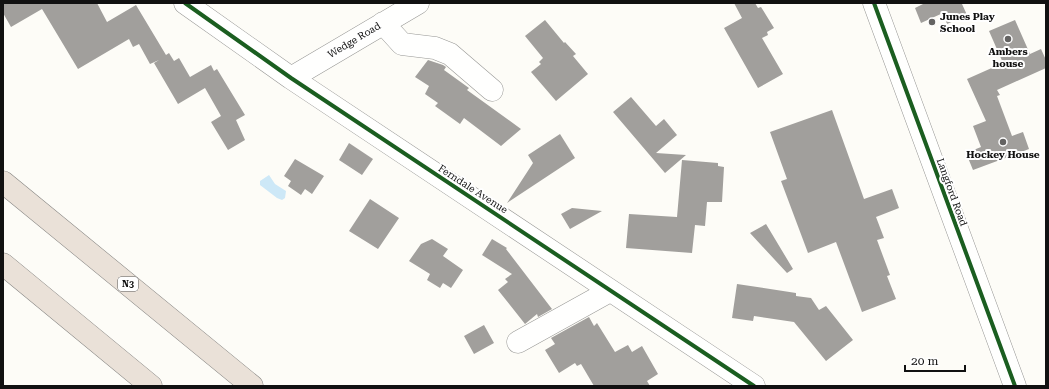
<svg xmlns="http://www.w3.org/2000/svg" width="1049" height="389" font-family="'Roboto Serif',serif">
<rect width="100%" height="100%" fill="#fdfcf7"/>
<path fill="#cde8f7" d="M269 175 275 184 286 191 285 198 282 200 277 198 260 185V181Z"/>
<path fill="#a19f9c" d="M3 3H97L107 22 136 5 166 55 169 53 174 61 179 58 190 77 211 65 214 71 217 69 245 115 236 120 245 140 228 150 211 122 221 116 205 88 178 104 154 63 159 60 150 64 139 44 133 47 129 39 78 69 42 9 11 27 3 13Z
M734 3H755L758 8 761 7 774 28 767 32 768 35 762 38 783 74 758 88 724 28 742 18Z
M925 3H965L962 4 967 15 947 24 943 13 921 23 915 8Z
M545 20 564 43 565 42 576 54 573 56 588 74 556 101 531 72 541 64 539 62 543 58 525 36Z
M1015 20 1030 54 1041 49 1046 60V68L997 90 1000 95 997 96 1012 136 1023 132 1029 149 973 170 966 153 981 147 973 126 986 121 967 79 1003 63 989 31Z
M428 60 443 65 446 67 444 70 469 88 467 90 521 129 501 146 464 118 460 124 435 106 438 103 425 94 429 86 415 77Z
M631 97 656 126 664 119 677 135 656 153 686 155 665 173 613 112Z
M832 110 864 199 892 189 899 208 876 217 884 238 877 240 890 275 887 276 896 299 862 312 836 242 808 253 781 181 787 179 770 132Z
M560 134 575 158 507 203 533 163 528 155Z
M349 143 373 159 362 175 339 160Z
M295 159 324 176 312 194 305 189 301 195 288 186 291 181 284 176Z
M682 160 718 163V166L724 167 722 202H707L705 226 695 225 692 253 626 248 629 214 677 217Z
M370 199 399 218 378 249 349 231Z
M572 208 602 211 570 229 561 214Z
M766 224 793 269 787 273 750 233Z
M432 239 448 249 443 256 463 270 451 288 443 283 440 288 427 280 430 274 409 261 421 244Z
M492 239 507 248 506 249 552 309 538 317 537 314 525 324 498 290 508 282 505 279 512 274 482 255Z
M737 284 796 293V296L811 298 819 310 826 306 853 340 826 361 794 322 754 316 753 321 732 318Z
M589 317 594 326 597 323 615 352 628 345 632 352 642 346 658 374 647 381 650 386H594L581 364 577 366 575 363 559 373 545 350 555 344 551 338Z
M484 325 494 343 474 354 464 336Z"/>
<g fill="none" stroke-linecap="round" stroke-linejoin="round">
<g stroke="#979795" stroke-width="23">
<path id="minor" d="M185 3 291 78 754 386
M874 3 1015 386
M383 23 402 44 435 48 450 54 492 90
M291 78 418 3
M518 342 610 291"/>
</g>
<g stroke="#858482" stroke-width="23">
<path id="highway" d="M3 182 252 386
M3 264 151 386"/>
</g>
<use href="#minor" stroke="#fffffe" stroke-width="22"/>
<use href="#highway" stroke="#eae1d8" stroke-width="22"/>
<g stroke="#fff" stroke-width="6">
<path id="cycleway" d="M185 3 291 78 754 386
M874 3 1015 386"/>
</g>
<use href="#cycleway" stroke="#1b5e20" stroke-width="4"/>
</g>
<g fill="#646362" stroke="#fff" stroke-width="1.5">
<circle cx="932" cy="22" r="4"/>
<circle cx="1008" cy="39" r="4"/>
<circle cx="1003" cy="142" r="4"/>
</g>
<g text-anchor="middle" dominant-baseline="central" stroke-width="4" stroke-linejoin="round" paint-order="stroke">
<rect fill="#fff" stroke="#585858" stroke-width="1" x="118" y="277" width="20" height="14" rx="3"/>
<g font-size="9" font-weight="bold" fill="#111">
<text x="128" y="284">N3</text>
</g>
<g font-size="10" font-weight="bold" fill="#111" stroke="#fff">
<text x="940" y="16" text-anchor="start">Junes Play<tspan x="940" dy="12">School</tspan></text>
<text x="1008" y="51">Ambers<tspan x="1008" dy="12">house</tspan></text>
<text x="1003" y="154">Hockey House</text>
</g>
<g font-size="10" fill="#111" stroke="#fff">
<text transform="translate(354 40) rotate(-31)">Wedge Road</text>
<text transform="translate(473 189) rotate(33)">Ferndale Avenue</text>
<text transform="translate(952 192) rotate(70)">Langford Road</text>
</g>
</g>
<rect width="1049" height="389" fill="none" stroke="#111111" stroke-width="8"/>
<path d="M905 365v6h60v-6" fill="none" stroke="#111111" stroke-width="2"/>
<text x="911" y="365" font-size="12" fill="#111111" stroke="#ffffff" stroke-width="3" paint-order="stroke">20 m</text>
</svg>
